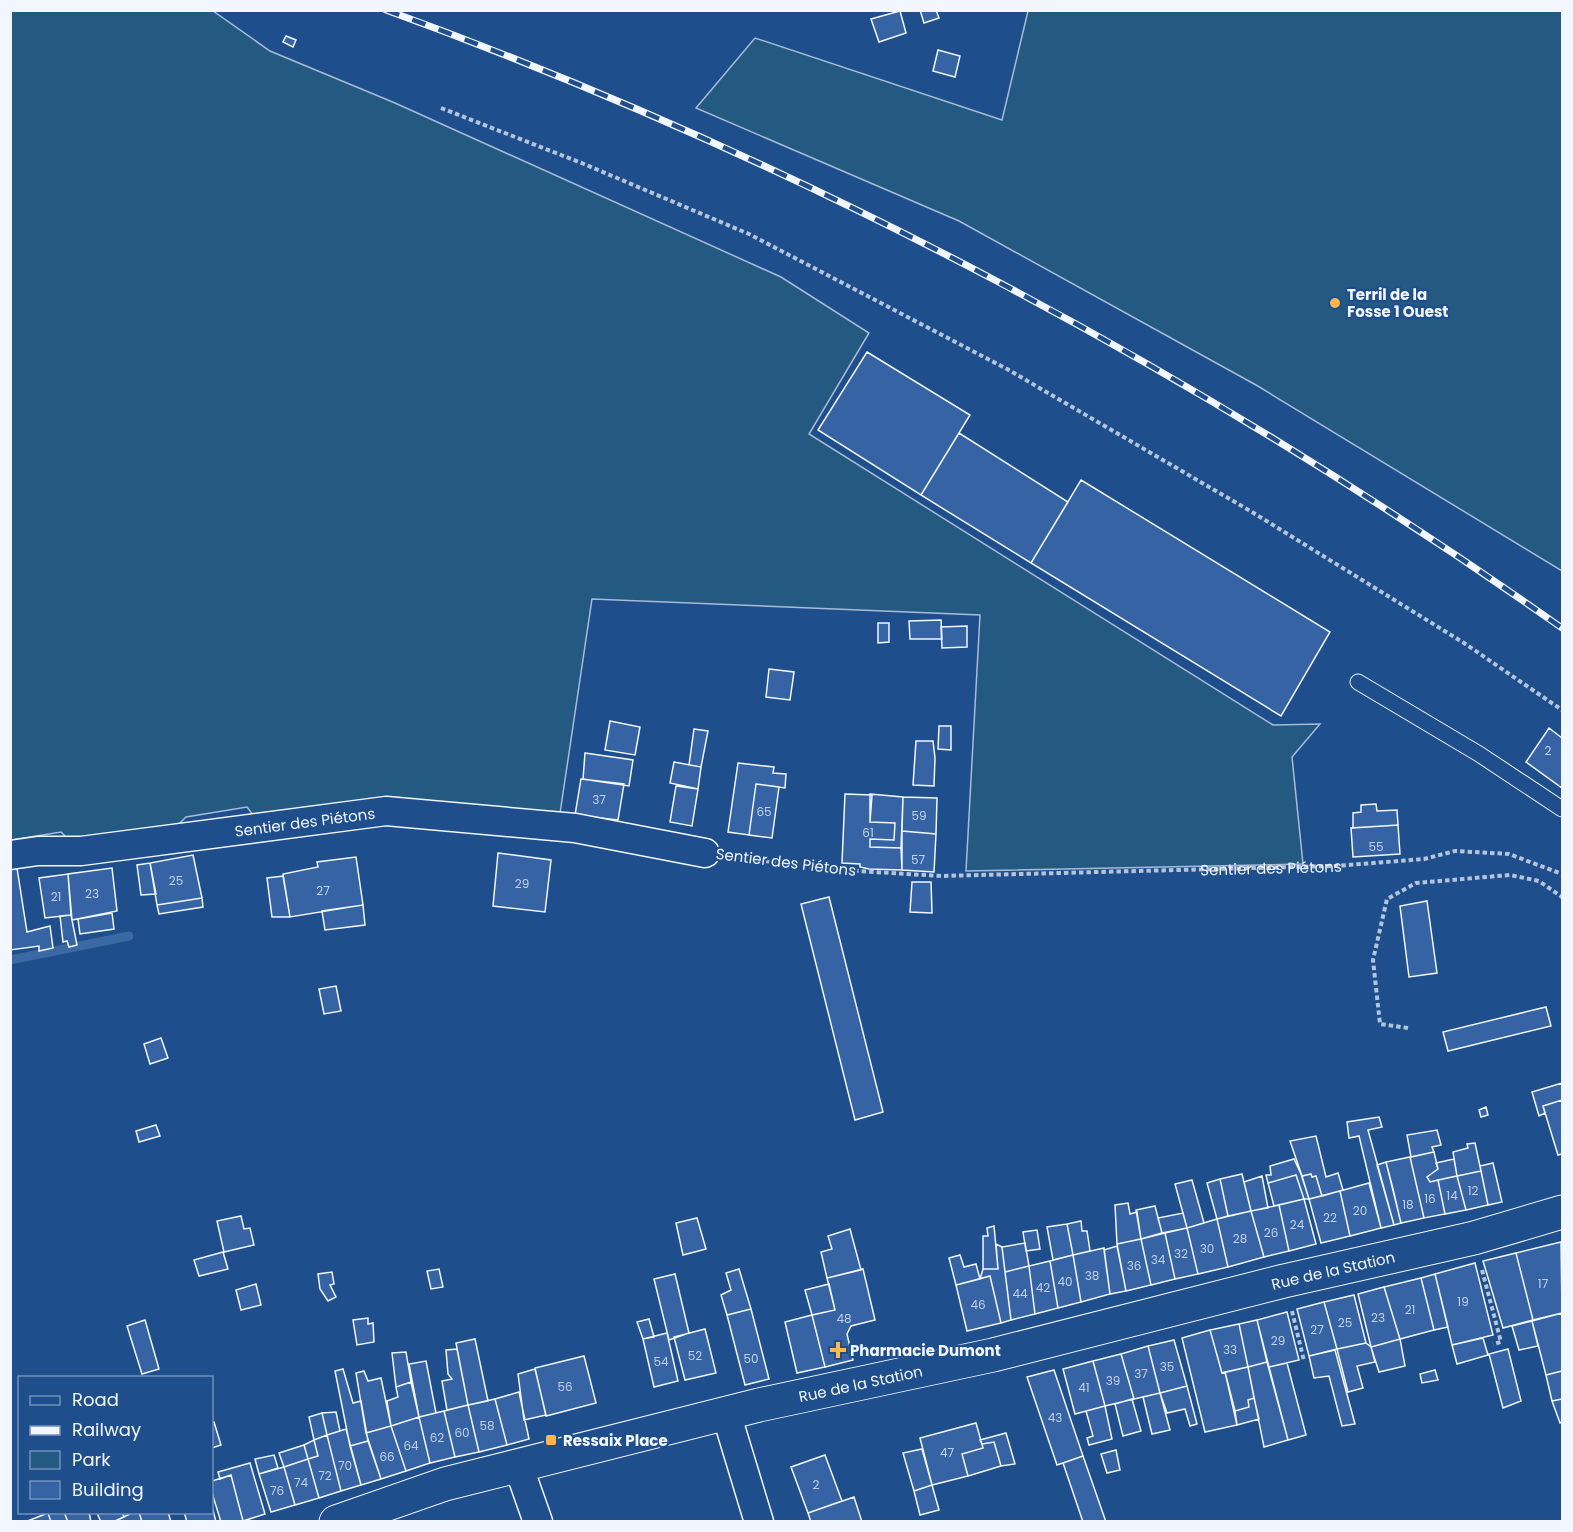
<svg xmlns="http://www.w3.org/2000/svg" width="1573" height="1532" font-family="Poppins,sans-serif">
<rect width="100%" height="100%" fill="#1f4e8c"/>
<path fill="#245a82" stroke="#a8bbd7" stroke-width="1.5" d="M11 11H213L270 51 395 103 781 277 869 333 809 434 1273 725 1320 724 1292 757 1303 864 966 871 980 615 592 599 559 820H257L247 807 186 817 172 831 73 844 61 832 11 840Z
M1028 11H1562V571L1256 385 959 221 696 108 755 38 1002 120Z"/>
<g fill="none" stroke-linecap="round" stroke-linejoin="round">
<path stroke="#3b69a3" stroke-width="9" d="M10 960 129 936"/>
</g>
<path fill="#3563a3" stroke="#f2f6ff" stroke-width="1.5" d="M920 10H936L939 18 924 23Z
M900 11 906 33 879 42 871 19Z
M286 36 296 40 293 47 283 42Z
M938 50 960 56 955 77 933 71Z
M867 352 970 415 921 495 818 430Z
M959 433 1068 502 1031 563 921 495Z
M1081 480 1330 632 1281 716 1031 563Z
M941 620 942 639H910L909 621Z
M878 623H889V642L878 643Z
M967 626V647L942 648 941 627Z
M769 669 794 672 790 700 766 697Z
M610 721 640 727 635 755 605 750Z
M939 726H951V750L938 749Z
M1549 728 1562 738V788L1526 762Z
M694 729 708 731 701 767 689 765Z
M916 741H933L935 758 934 786 913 785Z
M585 753 633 760 629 786 583 779Z
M674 762 701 767 698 789 670 783Z
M738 763 774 767 773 773 786 774 785 788 756 784 749 835 728 832Z
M581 779 624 784 618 820 575 815Z
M756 784 779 787 772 838 749 835Z
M676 786 698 789 692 826 670 822Z
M845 794 872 795 870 822 895 823 894 840 870 839V847L901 848 902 870 869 869 860 867V864L842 863Z
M870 794 903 797 901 848 870 847V839L894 840 895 823 870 822Z
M903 797 937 798 936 834 902 831Z
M1376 804 1377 811 1397 810 1398 825 1353 828V813L1361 812V805Z
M1398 825 1400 854 1353 857 1351 828Z
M902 831 936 834 934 872 902 870Z
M498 853 551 860 545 912 493 906Z
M193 855 202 898 157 905 150 863Z
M356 857 363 905 290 917 283 874 318 867 317 862Z
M150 863 156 894 141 895 137 865Z
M17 868 27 932 50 926 53 948 39 951V946L10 950V870Z
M112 868 117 911 72 920 68 874Z
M68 874 71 915 45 918 39 878Z
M283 876 290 917H272L267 878Z
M912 882H931L932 913 910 912Z
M829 897 883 1112 855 1120 801 904Z
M202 898 203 907 159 914 157 905Z
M1427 901 1437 973 1409 977 1400 906Z
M363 905 365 925 325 930 322 911Z
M112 913 114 929 80 934 78 919Z
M71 915 77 945 69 947 67 941 63 942 60 916Z
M336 986 341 1011 324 1014 319 989Z
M1546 1007 1551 1026 1448 1051 1443 1032Z
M161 1038 168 1058 150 1064 144 1044Z
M1562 1083V1100L1543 1106 1545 1113 1539 1116 1532 1092Z
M1562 1100V1154L1558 1155 1543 1106Z
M1486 1107 1488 1115 1481 1117 1479 1110Z
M1379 1117 1382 1127 1368 1130 1394 1225 1381 1228 1359 1136 1349 1138 1347 1122Z
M156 1125 160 1136 139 1142 136 1131Z
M1437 1130 1441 1145 1432 1147 1434 1152 1411 1157 1407 1135Z
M1316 1136 1326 1177 1338 1173 1343 1190 1322 1196 1316 1176 1312 1177 1311 1174 1302 1176 1290 1141Z
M1475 1143 1481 1171 1457 1176 1453 1152 1468 1148 1467 1144Z
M1434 1152 1438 1169 1427 1177 1430 1182 1438 1180 1445 1214 1424 1218 1410 1157Z
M1410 1157 1424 1218 1401 1223 1386 1162Z
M1294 1159 1301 1174 1309 1199H1304L1296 1175 1268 1183 1266 1175H1271L1270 1166Z
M1454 1159 1457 1176 1430 1182 1427 1177 1438 1169 1436 1163Z
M1386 1162 1393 1189 1401 1223 1394 1225 1377 1165Z
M1493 1163 1502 1202 1488 1205 1480 1166Z
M1481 1171 1488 1205 1466 1210 1457 1176Z
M1242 1174 1251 1211 1228 1216 1220 1179Z
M1311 1174 1312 1177 1316 1176 1322 1196 1309 1199 1302 1176Z
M1296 1175 1304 1199 1274 1206 1268 1183Z
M1262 1176 1268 1208 1251 1211 1244 1182Z
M1457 1176 1466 1210 1445 1214 1438 1180Z
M1220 1179 1228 1216 1217 1219 1207 1183Z
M1192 1180 1204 1223 1187 1228 1175 1184Z
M1369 1183 1381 1228 1350 1236 1340 1191Z
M1340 1191 1350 1236 1321 1243 1309 1199Z
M1304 1199 1316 1244 1289 1251 1279 1205Z
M1128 1203 1130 1214 1137 1212 1141 1239 1117 1244 1115 1205Z
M1279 1205 1289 1251 1264 1257 1251 1211Z
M1155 1206 1162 1233 1141 1239 1136 1210Z
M1251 1211 1264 1257 1228 1267 1217 1219Z
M1183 1213 1187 1228 1162 1233 1158 1218Z
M241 1216 244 1229 250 1228 254 1245 224 1252 217 1221Z
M697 1218 706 1249 683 1255 676 1223Z
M1217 1219 1228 1267 1198 1274 1187 1228Z
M1081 1221 1082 1231H1087L1090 1251 1073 1255 1067 1224Z
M1067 1224 1073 1255 1053 1260 1047 1227Z
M994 1226 998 1269H983V1236H988L987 1228Z
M1187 1228 1198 1274 1175 1279 1165 1233Z
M850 1229 861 1270 827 1278 821 1252 832 1249 828 1236Z
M1037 1230 1040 1249 1026 1251 1023 1232Z
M1165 1233 1175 1279 1151 1285 1141 1239Z
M1141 1239 1151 1285 1126 1291 1117 1244Z
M1561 1242 1562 1313 1533 1320 1516 1253Z
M1025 1243 1029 1266 1005 1272 1002 1247Z
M996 1244 1002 1247 1011 1320 1001 1323 990 1276 980 1279 983 1269H998Z
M1117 1246 1126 1291 1110 1294 1104 1250Z
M1104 1248 1110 1294 1081 1302 1073 1255Z
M223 1252 228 1269 199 1276 194 1260Z
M1516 1253 1533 1320 1503 1328 1483 1261Z
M960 1255 964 1267 976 1264 980 1279 956 1285 949 1258Z
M1073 1255 1081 1302 1058 1308 1050 1261Z
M1050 1261 1058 1308 1035 1314 1029 1266Z
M1475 1263 1493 1335 1452 1345 1435 1274Z
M1029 1266 1035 1314 1011 1320 1005 1272Z
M439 1269 443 1287 431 1289 427 1271Z
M739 1269 751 1309 727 1315 721 1295 731 1290 726 1273Z
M863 1269 875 1320 851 1326 847 1334 853 1360 825 1367 812 1315 835 1310 827 1278Z
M332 1272 334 1284 330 1285 336 1297 328 1301 320 1289 318 1274Z
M675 1274 689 1333 669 1340 654 1279Z
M1435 1274 1448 1327 1434 1330 1421 1278Z
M990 1276 1001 1323 967 1331 956 1285Z
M1421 1278 1434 1330 1400 1339 1384 1287Z
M256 1284 261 1305 241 1310 236 1290Z
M829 1284 835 1310 812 1315 805 1290Z
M1384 1287 1400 1339 1371 1347 1358 1294Z
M1354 1295 1366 1343 1337 1349 1324 1302Z
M1324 1302 1337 1349 1309 1356 1297 1309Z
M751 1309 769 1379 745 1385 727 1315Z
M1287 1312 1299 1360 1269 1367 1257 1320Z
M1562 1313V1371L1546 1375 1532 1321Z
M812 1315 825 1367 797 1373 785 1322Z
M368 1318V1324L373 1323 374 1342 357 1345 353 1320Z
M649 1319 654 1337 643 1339 637 1322Z
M145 1320 159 1369 142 1374 127 1326Z
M1257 1320 1267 1362 1248 1367 1239 1324Z
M1532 1321 1538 1346 1519 1350 1512 1326Z
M1239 1324 1248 1367 1222 1373 1210 1330Z
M705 1329 716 1373 685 1380 674 1337Z
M1210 1330 1222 1373 1225 1372 1237 1425 1205 1432 1182 1338Z
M667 1333 678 1381 654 1387 643 1339Z
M1483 1338 1488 1355 1457 1364 1452 1345Z
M475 1339 488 1401 468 1405 456 1343Z
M1400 1339 1405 1366 1379 1372 1371 1347Z
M1174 1340 1187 1386 1160 1393 1148 1346Z
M1366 1343 1371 1347 1375 1362 1357 1366 1363 1388 1348 1392 1337 1349Z
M1148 1346 1160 1393 1134 1399 1121 1354Z
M457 1349 468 1405 447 1410 442 1381 452 1379 448 1374 446 1350Z
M1508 1349 1521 1401 1503 1408 1489 1354Z
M1335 1350 1355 1424 1342 1426 1329 1376 1314 1378 1309 1356Z
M406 1352 411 1382 396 1387 392 1353Z
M1121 1354 1134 1399 1105 1406 1093 1361Z
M584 1356 596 1403 546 1416 535 1368Z
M426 1361 436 1413 419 1417 409 1364Z
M1093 1361 1105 1406 1075 1414 1063 1369Z
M1267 1362 1288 1440 1264 1447 1248 1367Z
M1287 1363 1306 1435 1288 1440 1269 1367Z
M1248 1367 1254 1398 1248 1400 1249 1407 1235 1411 1225 1372Z
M343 1369 353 1403 361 1401 368 1441 350 1446 335 1371Z
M535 1369 546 1415 524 1420 518 1374Z
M1054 1370 1083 1456 1057 1465 1027 1377Z
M1435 1370 1438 1380 1422 1383 1420 1374Z
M364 1371 368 1381 381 1378 391 1426 366 1433 356 1373Z
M1562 1371V1399L1552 1401 1546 1375Z
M411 1382 419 1417 391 1426 387 1401 398 1397 396 1387Z
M1187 1386 1197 1424 1190 1426 1185 1409 1167 1413 1160 1393Z
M519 1392 529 1439 507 1445 495 1399Z
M1160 1393 1170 1430 1152 1434 1143 1397Z
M1254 1398 1259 1419 1237 1425 1235 1411 1249 1407 1248 1400Z
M495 1399 507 1445 479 1452 468 1405Z
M1132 1399 1141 1431 1123 1436 1115 1404Z
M1562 1399V1422L1560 1423 1552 1401Z
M468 1405 479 1452 455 1457 444 1411Z
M1105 1406 1112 1439 1089 1445 1087 1438 1093 1436 1086 1411Z
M444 1411 455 1457 430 1463 419 1417Z
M336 1412 340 1431 327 1435 322 1413Z
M322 1413 327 1435 314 1440 309 1417Z
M419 1417 430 1463 406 1471 391 1426Z
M214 1422 221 1445 212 1448V1423Z
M976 1423 983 1448 962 1454 968 1476 932 1485 920 1438Z
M391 1426 406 1471 381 1479 366 1433Z
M346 1429 361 1485 341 1491 327 1435Z
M1006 1433 1015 1464 1001 1466 994 1442 982 1444 980 1440Z
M327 1435 341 1491 319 1498 308 1459 318 1456 314 1440Z
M314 1440 318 1456 308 1459 304 1445Z
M368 1441 381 1479 361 1485 350 1446Z
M994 1442 1001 1466 968 1476 962 1454 983 1448 982 1444Z
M304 1445 308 1459 284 1467 279 1453Z
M922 1449 932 1485 914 1491 903 1453Z
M1116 1450 1120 1470 1107 1473 1101 1454Z
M274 1455 278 1468 259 1474 255 1459Z
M825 1455 842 1501 808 1513 791 1467Z
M1083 1456 1106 1522H1083L1063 1463Z
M308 1459 319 1498 295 1505 284 1467Z
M250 1463 265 1514 243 1521 231 1475 220 1479 218 1472Z
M284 1467 295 1505 271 1512 259 1474Z
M231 1475 243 1521 242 1522H221L212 1493V1481Z
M932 1485 939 1510 920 1515 914 1491Z
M854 1497 862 1522H811L808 1513Z
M212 1506 216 1522H187L184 1512H212Z
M64 1512 68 1522H51L48 1513Z
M64 1512H89L91 1522H68Z
M122 1512 124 1517 113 1522H101L97 1513Z
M134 1512H139L142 1522H113Z
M139 1512H168L171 1522H142Z
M48 1513 51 1522H25Z"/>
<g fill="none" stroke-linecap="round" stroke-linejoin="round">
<g stroke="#f2f6ff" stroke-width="17">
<path id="service" d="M1358 682 1479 754 1562 809"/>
</g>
<g stroke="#f2f6ff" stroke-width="31">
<g id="minor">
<path id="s2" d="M10 855 38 851H81L386 811 575 828 705 853"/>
<path d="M726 1413 759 1522"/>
<path d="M518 1465 538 1522"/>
</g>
</g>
<g stroke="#f2f6ff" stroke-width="35">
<g id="tertiary">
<path id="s3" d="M336 1522 445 1484 759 1405 993 1355 1284 1281 1474 1238 1562 1212"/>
</g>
</g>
<g stroke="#b3c4dc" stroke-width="4" stroke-dasharray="4.5 3" stroke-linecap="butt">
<path d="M441 108 584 164 749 234 1007 369 1252 512 1464 643 1562 710"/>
<path id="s1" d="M735 857 824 869 941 876 1335 866 1424 859 1455 851 1509 854 1562 874"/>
<path d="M1408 1028 1380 1024 1373 960 1387 899 1416 883 1510 875 1539 881 1562 897"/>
<path d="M1482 1270 1501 1342 1493 1344"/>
<path d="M1292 1311 1304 1361"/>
</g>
<use href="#service" stroke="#1f4e8c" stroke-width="15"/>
<use href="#minor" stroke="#1f4e8c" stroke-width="28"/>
<use href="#tertiary" stroke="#1f4e8c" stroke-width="33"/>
<g stroke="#f2f6ff" stroke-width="7">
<path id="rail" d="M386 10C803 161 1200 373 1562 628"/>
</g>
<use href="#rail" stroke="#1f4e8c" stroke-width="4.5" stroke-dasharray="14" stroke-linecap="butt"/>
</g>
<g fill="#ffb74d" stroke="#1f4e8c" stroke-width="2">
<circle cx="1335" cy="303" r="6"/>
<path d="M835 1341h6v6h6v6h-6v6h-6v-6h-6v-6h6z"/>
<rect x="545" y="1434" width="12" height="12" rx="3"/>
</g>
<g text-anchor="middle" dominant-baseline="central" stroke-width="4.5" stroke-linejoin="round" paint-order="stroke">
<g font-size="12" fill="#c3d1e8">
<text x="1548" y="750">2</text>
<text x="599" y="799">37</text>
<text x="764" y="811">65</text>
<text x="919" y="815">59</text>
<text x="868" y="832">61</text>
<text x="1376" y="846">55</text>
<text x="918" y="859">57</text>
<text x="176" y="880">25</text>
<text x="522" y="883">29</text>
<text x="323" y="890">27</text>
<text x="92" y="893">23</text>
<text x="56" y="896">21</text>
<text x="1473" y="1190">12</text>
<text x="1452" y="1195">14</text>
<text x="1430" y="1198">16</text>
<text x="1408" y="1204">18</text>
<text x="1360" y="1210">20</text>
<text x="1330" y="1217">22</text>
<text x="1297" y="1224">24</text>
<text x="1271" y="1232">26</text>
<text x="1240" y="1238">28</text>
<text x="1207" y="1248">30</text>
<text x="1181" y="1253">32</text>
<text x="1158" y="1259">34</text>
<text x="1134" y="1265">36</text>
<text x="1092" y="1275">38</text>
<text x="1065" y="1281">40</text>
<text x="1543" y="1283">17</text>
<text x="1043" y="1287">42</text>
<text x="1020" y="1293">44</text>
<text x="1463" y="1301">19</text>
<text x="978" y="1304">46</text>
<text x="1410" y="1309">21</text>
<text x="1378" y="1317">23</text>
<text x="844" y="1318">48</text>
<text x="1345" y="1322">25</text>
<text x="1317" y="1329">27</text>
<text x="1278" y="1340">29</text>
<text x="1230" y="1349">33</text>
<text x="695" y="1355">52</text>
<text x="751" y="1358">50</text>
<text x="661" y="1361">54</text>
<text x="1167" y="1366">35</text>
<text x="1141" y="1373">37</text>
<text x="1113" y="1380">39</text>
<text x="565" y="1386">56</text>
<text x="1084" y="1387">41</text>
<text x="1055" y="1417">43</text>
<text x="487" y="1425">58</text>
<text x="462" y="1432">60</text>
<text x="437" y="1437">62</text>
<text x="411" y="1445">64</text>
<text x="947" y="1452">47</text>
<text x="387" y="1456">66</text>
<text x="345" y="1465">70</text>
<text x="325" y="1475">72</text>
<text x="301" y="1482">74</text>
<text x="816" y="1484">2</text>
<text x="277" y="1490">76</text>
</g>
<g font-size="15" font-weight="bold" fill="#f2f6ff" stroke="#1f4e8c" text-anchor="start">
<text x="1347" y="294">Terril de la<tspan x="1347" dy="17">Fosse 1 Ouest</tspan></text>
<text x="850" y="1350">Pharmacie Dumont</text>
<text x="563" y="1440">Ressaix Place</text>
</g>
<g font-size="15" fill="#f2f6ff" stroke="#1f4e8c">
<text stroke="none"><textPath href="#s2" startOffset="297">Sentier des Piétons</textPath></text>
<text transform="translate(786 862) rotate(7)">Sentier des Piétons</text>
<text stroke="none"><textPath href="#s1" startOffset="537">Sentier des Piétons</textPath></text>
<text stroke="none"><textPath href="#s3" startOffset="1029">Rue de la Station</textPath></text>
<text stroke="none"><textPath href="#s3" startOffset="543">Rue de la Station</textPath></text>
</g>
</g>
<rect width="1573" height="1532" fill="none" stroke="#f2f6ff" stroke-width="24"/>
<rect x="18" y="1376" width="195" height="138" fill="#1f4e8c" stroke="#7391ba" stroke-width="1.5"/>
<rect x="30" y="1396" width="30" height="9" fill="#1f4e8c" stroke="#7391ba" stroke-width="1.5"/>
<text x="72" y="1406" font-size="18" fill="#f2f6ff">Road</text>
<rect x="30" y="1426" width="30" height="9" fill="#f2f6ff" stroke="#7391ba" stroke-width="1.5"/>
<text x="72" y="1436" font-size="18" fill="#f2f6ff">Railway</text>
<rect x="30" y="1451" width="30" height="18" fill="#245a82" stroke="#7391ba" stroke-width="1.5"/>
<text x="72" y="1466" font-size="18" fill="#f2f6ff">Park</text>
<rect x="30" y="1481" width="30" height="18" fill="#3563a3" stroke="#7391ba" stroke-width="1.5"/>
<text x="72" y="1496" font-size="18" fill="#f2f6ff">Building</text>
</svg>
